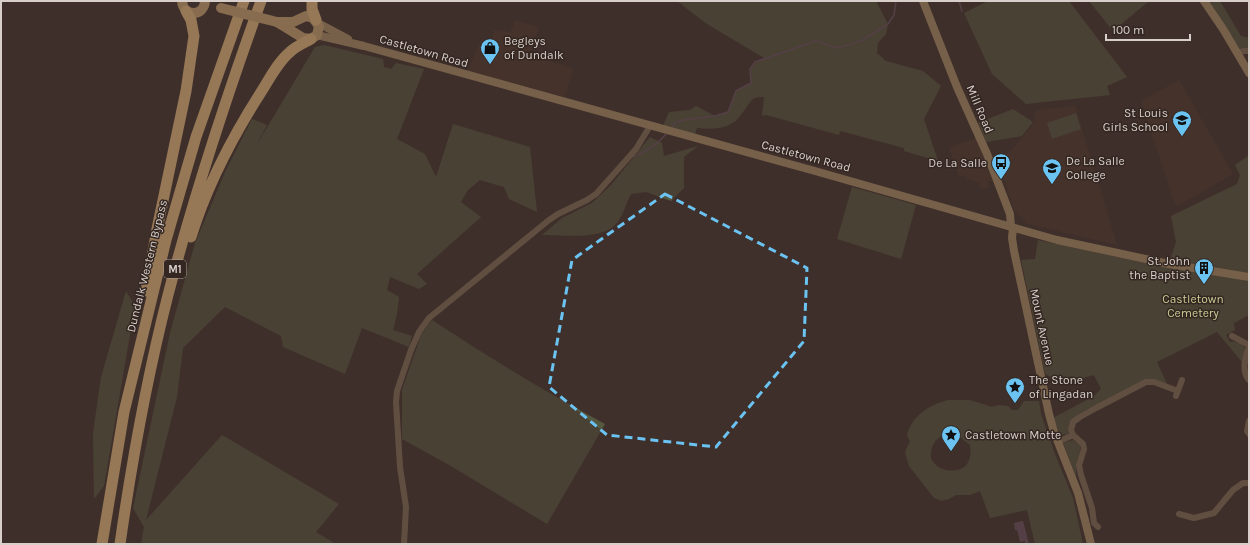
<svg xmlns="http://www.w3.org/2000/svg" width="1250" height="545" font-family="Karla,sans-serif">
<rect width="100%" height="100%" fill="#3f302b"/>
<path fill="#4a352c" d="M516 20 539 28 529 54 573 69 565 97 468 71 481 40 490 43 494 30 510 32Z
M1179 80 1233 174 1176 207 1141 101Z
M1075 106 1117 245 1028 224 1015 211 997 160 1014 148 1034 123 1036 110Z
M976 138 992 180 987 182 989 188 981 189 979 182 966 178 965 176H959L949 148Z"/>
<path fill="#55573e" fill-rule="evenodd" d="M677 1H876L888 24 886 34 878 43 877 53 886 61 923 71 941 86 924 119 938 161 904 151V148L840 131 839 135 766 115 762 116 764 97C762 97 757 97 755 98 749 100 742 117 734 122 723 130 710 129 697 128L695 134 663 126 669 112 690 110 696 106 715 116 728 112 736 91 751 83C750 68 750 64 764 58L707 24Z
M988 1H1069L1127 77 1107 86 1110 95 1026 104 992 74 964 13Z
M1089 1H1149L1113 31Z
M1206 1H1220L1241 36 1249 38V48L1238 49Z
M324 45 383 59 384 67 391 69 396 63 424 69 397 139 425 154 436 177 453 124 530 147 537 212 509 199 504 187 480 180 468 190 461 202 481 217 417 274 427 284 419 289 390 277 387 290 399 297 397 314 393 330 412 336 409 347 362 328 345 374 283 347 281 336 225 307 183 348 177 397 146 520 222 435 339 504 316 532 336 544H141L144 527 133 508 170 333 195 243 226 170 252 119 267 125 256 146 315 47Z
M1013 109 1033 122 1022 136 986 142 978 123Z
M1076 113 1081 129 1052 139 1047 123Z
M650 137 662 143 664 156 698 146 684 157V188L671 201 646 192 631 194C626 203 622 219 615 225 601 240 561 235 542 235L562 218 592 203 611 185Z
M1248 156 1249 273 1170 260 1176 242 1171 216 1237 184 1240 175 1235 165Z
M852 187 916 205 901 259 837 239Z
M1038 240 1149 264 1249 281V315L1234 323 1235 330 1226 335 1230 342C1237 341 1241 343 1245 348L1242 362 1217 332 1157 362 1167 384 1152 379 1079 415C1069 421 1071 425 1068 434L1060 435 1053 418 1094 396 1101 389 1094 375 1064 383 1045 374 1021 260 1035 259Z
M126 291 135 306 104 486 94 499 93 433 101 377Z
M432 320C488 357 546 392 605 424L547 524 451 466 402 439V390L421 335Z
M948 400H970L992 407 998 405 1008 406 1012 410H1018L1024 401H1039L1041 414 1055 454 1073 498 1083 544H1035L1027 510 990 518 980 491 970 495H956L949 499 942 501 934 498 909 466 905 452 910 441 907 436C911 416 929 405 948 400ZM946 434 957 435 970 445C971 451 971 459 967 464 963 471 950 472 943 469 938 468 934 463 931 459 930 446 935 438 946 434Z
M1073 440 1080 445V451L1077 461 1076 477 1063 443Z"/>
<path fill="#6c5365" d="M1023 521 1029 544H1025V541L1020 542 1017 530H1015L1014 523Z"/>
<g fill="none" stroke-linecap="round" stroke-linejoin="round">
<path stroke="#6c5365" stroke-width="1.5" d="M959 1 962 11
M671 128 675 123 683 120 715 116 728 112 736 91 751 83 750 69 755 62 816 41 837 48 861 41 888 24 894 15 896 1
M631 157C645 153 658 144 667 133"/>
<path stroke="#88765a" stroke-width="6" d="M1237 53 1244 51H1249
M1232 336 1249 345
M1249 347C1245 357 1241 371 1249 380
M1176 396 1182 380
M1249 421 1247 431 1249 434
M1058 442 1073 435
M1179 514 1194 518 1214 513 1233 490 1243 483H1249
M1098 527 1094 523 1092 508 1081 475 1079 465 1084 449 1083 444 1073 435 1071 430 1073 422 1080 417 1096 408 1146 382H1154L1178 391
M404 544 406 507 400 467 396 402 397 391 411 350 419 332 429 318 549 220 558 214 587 200 596 194 636 149 650 126"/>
<path stroke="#b89b6e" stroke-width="8" d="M923 1 957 87 987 154 1010 214 1011 227
M1204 1 1223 29 1249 73
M318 23 348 39
M315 36H321L364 46 815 171 1057 240 1169 264 1249 277
M1013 228 1012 238 1014 251 1049 414 1054 432 1078 493 1091 544"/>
<path stroke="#ddb77c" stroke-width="10" d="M182 1C183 17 204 17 205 1
M306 16 313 18 319 26 317 35 311 39 303 38 277 22H293Z"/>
<path stroke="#fed089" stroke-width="11" d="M312 1V9L316 20
M191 237C207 185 234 134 263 89 271 76 279 61 290 52 296 46 304 43 311 39
M146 291 157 229 186 91 194 36 191 20 186 11
M102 544 124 412 166 240 196 137 244 1
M120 544C132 460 147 377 168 295 194 195 226 98 261 1"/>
<path stroke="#ddb77c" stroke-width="10" d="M221 8 277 22"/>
</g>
<path d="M0 0H1250V545H0ZM665 194 807 268 804 341 716 447 607 435 549 387 572 260Z" fill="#3f302b" fill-opacity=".55" fill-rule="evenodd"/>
<path fill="none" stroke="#6bc3f2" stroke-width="3" stroke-dasharray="8 5" stroke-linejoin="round" d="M665 194 807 268 804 341 716 447 607 435 549 387 572 260Z"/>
<defs>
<g id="shop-pin" transform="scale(1)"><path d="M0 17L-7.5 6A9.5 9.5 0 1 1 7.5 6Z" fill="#6bc3f2" stroke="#342721"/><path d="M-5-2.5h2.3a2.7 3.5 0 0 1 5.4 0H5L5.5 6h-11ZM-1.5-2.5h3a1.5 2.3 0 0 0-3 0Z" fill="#111"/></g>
<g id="school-pin" transform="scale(1)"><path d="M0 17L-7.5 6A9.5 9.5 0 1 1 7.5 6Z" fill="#6bc3f2" stroke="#342721"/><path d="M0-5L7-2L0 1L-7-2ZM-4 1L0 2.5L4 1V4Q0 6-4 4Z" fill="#111"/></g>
<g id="bus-pin" transform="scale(1)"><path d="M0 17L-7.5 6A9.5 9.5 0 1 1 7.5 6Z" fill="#6bc3f2" stroke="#342721"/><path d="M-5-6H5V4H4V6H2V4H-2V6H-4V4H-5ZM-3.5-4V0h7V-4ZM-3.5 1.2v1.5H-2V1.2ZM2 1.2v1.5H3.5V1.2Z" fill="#111"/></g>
<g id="building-pin" transform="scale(1)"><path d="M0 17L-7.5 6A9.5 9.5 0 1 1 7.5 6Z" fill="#6bc3f2" stroke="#342721"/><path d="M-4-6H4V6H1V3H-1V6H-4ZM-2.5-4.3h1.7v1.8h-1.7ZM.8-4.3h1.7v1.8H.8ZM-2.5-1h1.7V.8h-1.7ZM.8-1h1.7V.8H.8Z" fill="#111"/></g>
<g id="sight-pin" transform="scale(1)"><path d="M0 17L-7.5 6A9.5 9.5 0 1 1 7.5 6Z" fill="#6bc3f2" stroke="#342721"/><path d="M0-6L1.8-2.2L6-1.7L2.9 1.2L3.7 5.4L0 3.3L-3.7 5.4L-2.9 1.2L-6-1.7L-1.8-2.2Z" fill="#111"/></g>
</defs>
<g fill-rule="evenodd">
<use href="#shop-pin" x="490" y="48"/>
<use href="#school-pin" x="1182" y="120"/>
<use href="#bus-pin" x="1001" y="163"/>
<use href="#school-pin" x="1052" y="168"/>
<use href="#building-pin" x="1204" y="268"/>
<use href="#sight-pin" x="1015" y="387"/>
<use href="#sight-pin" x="951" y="435"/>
</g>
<g text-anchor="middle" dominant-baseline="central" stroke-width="3" stroke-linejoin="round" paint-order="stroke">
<rect fill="#342721" stroke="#a79d98" stroke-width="1" x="164" y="260" width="22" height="18" rx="3"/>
<g font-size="11" font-weight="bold" fill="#d8cfcb">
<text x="175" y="269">M1</text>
</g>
<g font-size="12" fill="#d8cfcb" stroke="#342721" text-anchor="start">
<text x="504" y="41">Begleys<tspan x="504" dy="14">of Dundalk</tspan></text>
<text x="1168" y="113" text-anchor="end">St Louis<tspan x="1168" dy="14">Girls School</tspan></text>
<text x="1066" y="161">De La Salle<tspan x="1066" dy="14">College</tspan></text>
<text x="987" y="163" text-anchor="end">De La Salle</text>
<text x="1190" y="261" text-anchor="end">St. John<tspan x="1190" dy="14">the Baptist</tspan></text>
<text x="1029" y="380">The Stone<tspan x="1029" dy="14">of Lingadan</tspan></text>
<text x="965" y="435">Castletown Motte</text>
</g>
<g font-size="12" fill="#d8cfcb" stroke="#342721">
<text transform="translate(424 51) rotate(16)">Castletown Road</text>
<text transform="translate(980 109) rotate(67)">Mill Road</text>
<text transform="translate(806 156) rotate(15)">Castletown Road</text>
<text transform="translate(147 266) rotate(-76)">Dundalk Western Bypass</text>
<text transform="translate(1042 327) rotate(78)">Mount Avenue</text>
</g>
<g font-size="12" fill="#c8cc95" stroke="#342721">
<text x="1193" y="299">Castletown<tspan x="1193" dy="14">Cemetery</tspan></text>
</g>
</g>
<rect width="1250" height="545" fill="none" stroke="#d8cfcb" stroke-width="4"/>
<path d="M1106 34v6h84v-6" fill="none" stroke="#d8cfcb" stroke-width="2"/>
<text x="1112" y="34" font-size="12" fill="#d8cfcb" stroke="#342721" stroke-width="3" paint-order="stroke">100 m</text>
</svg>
